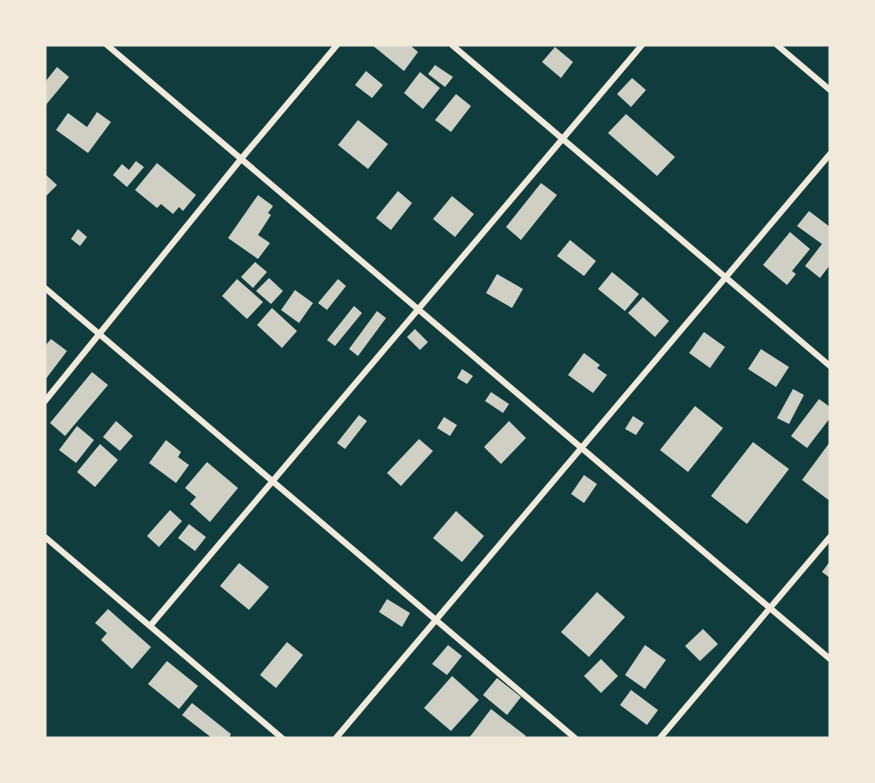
<svg xmlns="http://www.w3.org/2000/svg" width="875" height="783" font-family="'Zilla Slab',serif">
<rect width="100%" height="100%" fill="#0f3d3e"/>
<path fill="#cfcfc3" d="M372 45H410L418 52 404 71Z
M555 47 573 62 561 78 542 62Z
M435 65 453 77 445 87 428 74Z
M57 67 69 77 45 106V82Z
M366 71 383 85 372 98 355 85Z
M420 72 440 88 423 109 404 93Z
M632 78 646 90 631 107 617 94Z
M456 94 471 106 451 132 435 120Z
M97 112 111 122 88 153 56 130 68 113 87 127Z
M626 114 675 157 657 176 608 133Z
M358 120 388 144 368 169 338 145Z
M136 161 144 167 127 187 113 175 122 164 129 170Z
M157 163 196 195 183 211 179 207 173 214 161 204 157 208 135 190Z
M45 174 57 185 45 197Z
M541 183 557 195 521 240 506 227Z
M398 191 412 203 391 230 376 218Z
M258 195 273 206 268 213 271 215 258 235 270 243 258 259 228 238Z
M452 196 474 214 455 237 433 219Z
M809 211 830 227V265L820 278 805 266 822 244 797 226Z
M78 229 87 237 80 246 71 239Z
M790 232 810 249 792 271 796 274 787 285 763 265Z
M570 240 596 261 584 276 557 256Z
M255 262 267 272 253 288 241 277Z
M612 272 639 294 625 311 598 289Z
M497 274 523 289 512 308 486 293Z
M269 278 283 291 271 304 256 291Z
M237 279 263 302 247 319 222 296Z
M338 279 346 286 327 310 318 303Z
M295 290 313 303 299 323 281 310Z
M643 297 669 321 655 337 628 313Z
M354 306 362 313 335 346 327 340Z
M272 308 297 331 282 348 257 325Z
M377 311 386 318 358 356 349 349Z
M415 329 428 342 420 350 407 337Z
M704 332 725 347 710 368 689 353Z
M51 339 67 351 45 380V346Z
M761 349 789 367 776 387 748 369Z
M584 353 600 365 597 368 607 375 593 393 568 375Z
M462 369 473 376 467 384 457 378Z
M92 372 108 385 65 436 50 423Z
M793 389 804 395 789 424 777 418Z
M491 392 509 404 503 413 485 401Z
M819 399 830 407V418L807 448 791 436Z
M695 406 723 428 688 472 660 450Z
M359 415 367 421 345 449 337 443Z
M633 416 644 423 636 435 625 429Z
M444 417 457 425 450 436 437 428Z
M116 421 133 436 120 451 103 437Z
M509 421 526 438 501 464 484 447Z
M77 426 94 440 76 463 59 450Z
M419 439 433 451 401 486 387 473Z
M166 440 181 452 178 457 189 465 176 483 149 463Z
M753 442 789 469 747 524 711 496Z
M830 442V501L802 480Z
M100 444 118 460 95 487 77 472Z
M207 462 238 488 210 522 190 504 196 497 185 488Z
M584 475 597 484 584 503 571 494Z
M170 510 182 521 159 547 147 536Z
M456 511 484 536 462 562 433 538Z
M189 524 206 537 195 551 178 538Z
M830 561V578L822 572Z
M239 563 269 587 249 610 220 586Z
M597 592 625 617 589 657 561 632Z
M387 599 410 613 402 627 379 612Z
M108 609 151 647 132 669 101 640 107 633 95 623Z
M703 629 718 644 700 661 685 646Z
M287 642 303 655 276 688 260 675Z
M448 645 462 656 447 675 432 664Z
M645 645 666 660 645 689 625 675Z
M601 659 618 676 601 693 584 676Z
M167 661 198 686 179 709 148 684Z
M452 676 479 700 451 731 424 708Z
M497 678 521 697 507 715 483 695Z
M631 690 658 710 647 725 620 705Z
M192 703 231 734 229 738H212L182 715Z
M491 709 526 736 524 738H469Z"/>
<g fill="none" stroke-linecap="round" stroke-linejoin="round">
<path stroke="#f1e9da" stroke-width="6" d="M107 45 830 659
M452 45 830 366
M777 45 830 90
M45 288 575 738
M45 401 241 159 337 45
M45 537 282 738
M150 626 642 45
M336 738 830 154
M660 738 830 537"/>
</g>
<rect width="875" height="783" fill="none" stroke="#f1e9da" stroke-width="93"/>
</svg>
